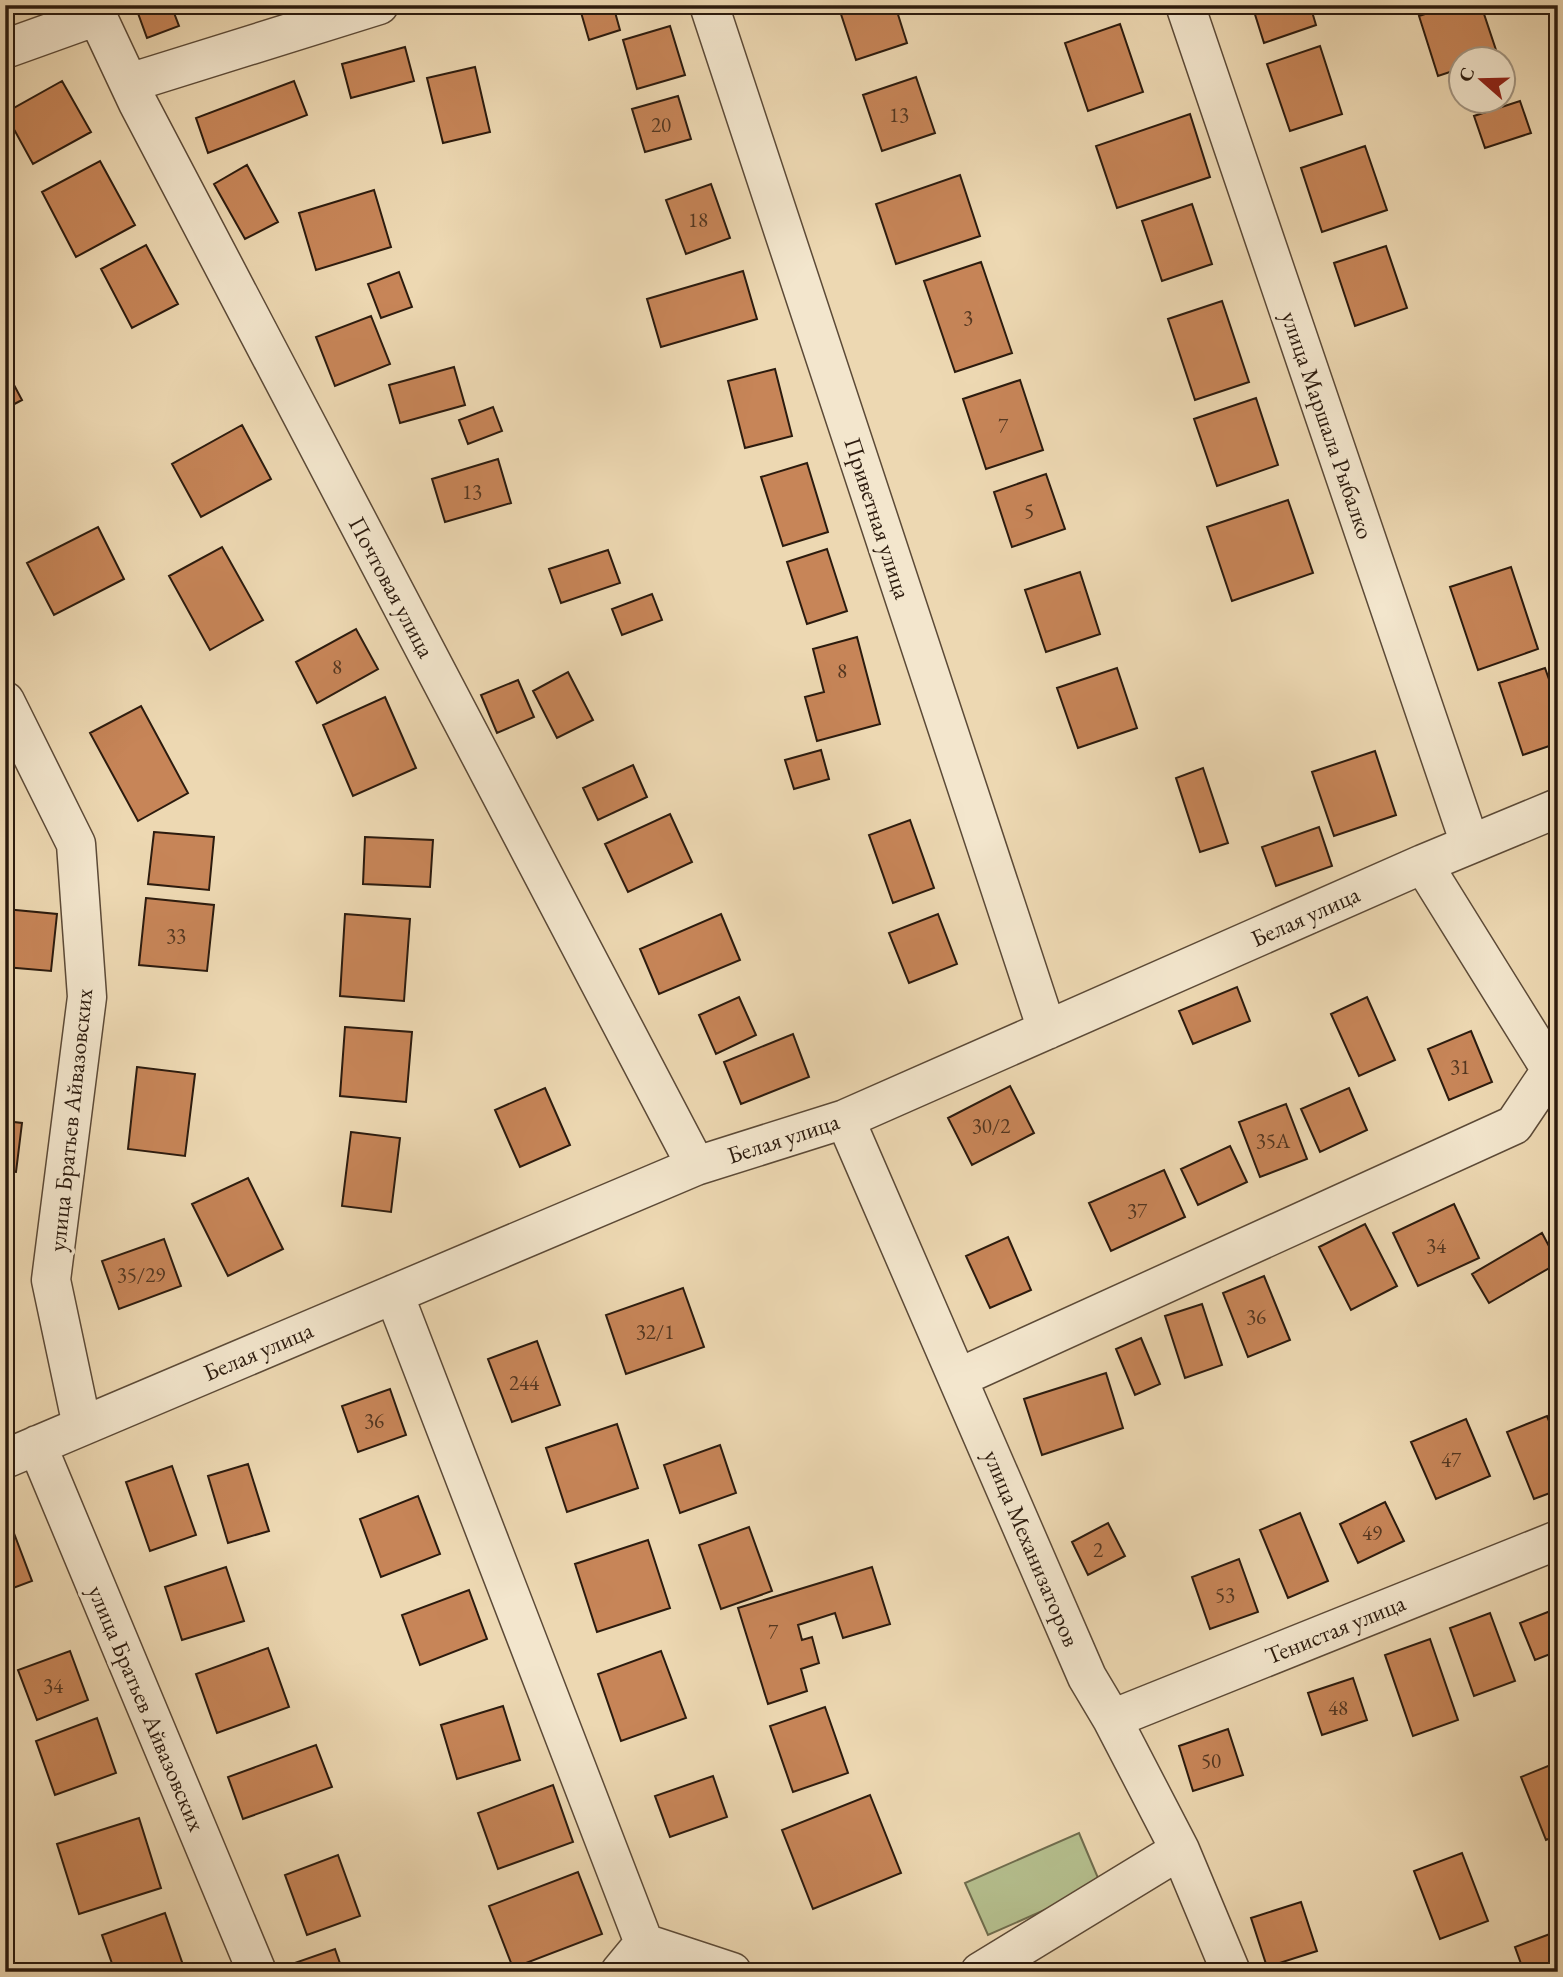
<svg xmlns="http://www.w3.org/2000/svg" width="1563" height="1977" font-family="'EB Garamond',serif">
<rect width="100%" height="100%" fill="#edd8b2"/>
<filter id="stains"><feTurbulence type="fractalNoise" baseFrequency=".00286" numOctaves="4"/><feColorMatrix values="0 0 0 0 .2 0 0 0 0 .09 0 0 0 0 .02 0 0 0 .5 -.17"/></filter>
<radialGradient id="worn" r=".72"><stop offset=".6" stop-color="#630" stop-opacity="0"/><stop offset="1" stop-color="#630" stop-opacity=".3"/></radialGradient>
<path fill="#b5bf8e" stroke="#706d4e" stroke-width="2" d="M1079 1833 1101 1885 988 1935 965 1883Z"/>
<path fill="#c78558" stroke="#2c1b0e" stroke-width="2" d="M135 5H171L179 26 147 38Z
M593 5H613L620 30 589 40 580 9Z
M838 5H895L907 43 856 60Z
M1069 5H1094L1071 13Z
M1252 5H1310L1316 25 1264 43Z
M1452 5H1481L1498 56 1488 60H1462V68L1438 76 1419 16Z
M1120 24 1143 92 1088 111 1065 43Z
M670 26 685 75 637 89 623 40Z
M1320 46 1342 114 1290 131 1267 64Z
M405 47 414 81 351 98 342 64Z
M475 67 490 132 443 143 427 78Z
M916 77 935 133 882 151 863 95Z
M62 81 91 132 33 164 5 113Z
M294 81 307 115 208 153 196 118Z
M678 96 691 139 645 152 632 109Z
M1520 101 1531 133 1485 148 1474 116Z
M1190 114 1210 177 1117 208 1096 146Z
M1365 146 1387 210 1322 232 1301 168Z
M100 161 135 225 76 257 42 192Z
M247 165 278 222 245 239 214 184Z
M960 175 980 236 896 264 876 204Z
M711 184 730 238 686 254 666 200Z
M374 190 391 247 316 270 299 213Z
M1192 204 1212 264 1162 281 1142 221Z
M146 245 178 304 132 328 101 269Z
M1386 246 1407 308 1355 326 1334 263Z
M981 262 1012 353 955 372 924 281Z
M743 271 757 319 661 347 647 299Z
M399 272 412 307 381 318 368 284Z
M1222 301 1249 382 1195 400 1168 319Z
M371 316 390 364 335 386 316 337Z
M454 367 465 405 400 423 389 385Z
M5 368 22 400 5 409Z
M775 369 792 436 745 448 728 381Z
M1020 380 1043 450 986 469 963 399Z
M1256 398 1278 465 1217 486 1194 419Z
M493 407 502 431 468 444 459 420Z
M242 425 271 479 201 517 172 464Z
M498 459 511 503 445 522 432 479Z
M807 463 828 532 783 546 761 477Z
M1046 474 1065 529 1012 547 994 492Z
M1288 500 1313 573 1232 601 1207 527Z
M98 527 124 579 54 615 27 563Z
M222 547 263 620 210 650 169 576Z
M827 549 847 611 807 624 787 562Z
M608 550 620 583 561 603 549 569Z
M1511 567 1538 649 1478 670 1450 587Z
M1080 572 1100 634 1046 652 1025 590Z
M652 594 662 620 622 635 612 609Z
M356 629 378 669 317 703 296 662Z
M857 637 880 724 817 741 805 697 824 692 813 649Z
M1117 668 1137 728 1078 748 1057 688Z
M1545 668 1558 705V743L1523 755 1499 683Z
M568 672 593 720 557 738 533 691Z
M518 680 534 717 497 733 481 695Z
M385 697 416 768 353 796 323 725Z
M141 706 188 793 138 821 90 733Z
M821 750 829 779 794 789 785 760Z
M1375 751 1396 815 1334 836 1312 772Z
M633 765 647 797 598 820 583 788Z
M1203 768 1228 843 1200 852 1176 778Z
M670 814 692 862 628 892 605 844Z
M910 820 934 888 893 903 869 835Z
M1319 827 1332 866 1276 886 1262 847Z
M154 832 214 837 209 890 148 884Z
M365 837 433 840 430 887 363 884Z
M146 898 214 905 207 971 139 965Z
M5 909 57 914 51 971 5 967Z
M345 914 410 919 404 1001 340 996Z
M721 914 740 960 659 994 640 949Z
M938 914 957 964 909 983 889 933Z
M1237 987 1250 1021 1193 1044 1179 1011Z
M5 990H12L6 1057H5Z
M739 997 756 1035 716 1054 699 1015Z
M1367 997 1395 1060 1359 1076 1331 1014Z
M345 1027 412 1032 406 1102 340 1096Z
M1471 1031 1492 1082 1449 1100 1428 1049Z
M793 1034 809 1077 741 1104 724 1062Z
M137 1067 195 1074 185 1156 128 1149Z
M1010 1086 1034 1133 972 1165 948 1118Z
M545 1088 570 1145 520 1167 495 1110Z
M1349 1088 1367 1130 1320 1152 1301 1109Z
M1286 1104 1307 1159 1260 1177 1239 1122Z
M5 1121 22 1123 16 1172 5 1171Z
M351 1132 400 1138 391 1212 342 1206Z
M1230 1146 1247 1182 1198 1205 1181 1169Z
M1164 1170 1185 1217 1111 1251 1089 1203Z
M248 1178 283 1249 228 1276 192 1204Z
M1454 1204 1479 1258 1418 1286 1393 1233Z
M1365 1224 1397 1286 1351 1310 1319 1247Z
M1542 1233 1558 1263 1489 1303 1472 1274Z
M1008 1237 1031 1290 990 1308 966 1256Z
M164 1239 181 1286 119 1309 102 1261Z
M1264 1276 1290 1340 1248 1357 1223 1293Z
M683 1288 704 1347 626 1374 606 1315Z
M1202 1304 1222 1365 1185 1378 1165 1316Z
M1141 1338 1160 1384 1135 1395 1116 1349Z
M537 1341 560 1405 512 1422 488 1359Z
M1106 1373 1123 1428 1042 1455 1024 1399Z
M390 1389 406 1435 358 1452 342 1406Z
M1547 1416 1558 1443V1490L1534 1499 1507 1432Z
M1466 1419 1490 1476 1436 1499 1411 1442Z
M617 1424 638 1488 567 1512 546 1448Z
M720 1445 736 1493 680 1513 664 1465Z
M248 1464 269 1531 228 1543 208 1476Z
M172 1466 196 1535 150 1551 126 1482Z
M418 1496 440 1554 381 1577 360 1519Z
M1385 1502 1404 1541 1358 1563 1340 1524Z
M1300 1513 1328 1581 1288 1598 1260 1530Z
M1108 1523 1125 1556 1088 1575 1072 1542Z
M749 1527 772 1591 721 1609 699 1545Z
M12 1528 32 1581 5 1591V1530Z
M648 1540 670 1608 597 1632 575 1564Z
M1239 1559 1258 1612 1210 1629 1192 1577Z
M226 1567 244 1621 182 1640 165 1587Z
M872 1567 890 1624 843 1638 835 1613 798 1625 802 1640 812 1637 819 1663 801 1669 807 1691 768 1704 738 1608Z
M469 1590 487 1639 420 1665 402 1615Z
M1558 1608V1651L1535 1660 1520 1623Z
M1490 1613 1515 1681 1474 1696 1450 1628Z
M1430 1639 1458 1720 1413 1736 1385 1655Z
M268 1648 289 1707 217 1733 196 1674Z
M70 1651 88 1700 37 1720 18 1670Z
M661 1651 686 1718 621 1741 598 1674Z
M1353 1678 1367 1720 1322 1735 1308 1693Z
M503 1706 520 1760 457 1779 441 1725Z
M825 1707 848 1773 793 1792 770 1726Z
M97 1718 116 1773 55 1795 36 1741Z
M1228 1729 1243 1775 1193 1791 1179 1746Z
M316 1745 332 1787 243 1819 228 1777Z
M1558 1762V1835L1546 1840 1521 1777Z
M713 1776 727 1817 670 1837 655 1796Z
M553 1785 573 1842 498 1869 478 1813Z
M870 1795 901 1873 813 1909 782 1830Z
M139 1818 161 1888 79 1914 57 1844Z
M1462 1853 1488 1921 1440 1939 1414 1871Z
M338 1855 360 1916 307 1935 285 1875Z
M578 1872 602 1934 513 1968 489 1906Z
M1301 1902 1317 1951 1267 1967 1251 1918Z
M165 1913 183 1965 164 1972H115L102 1935Z
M1558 1931V1972H1524L1515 1947Z
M335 1949 343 1972H285L283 1967Z"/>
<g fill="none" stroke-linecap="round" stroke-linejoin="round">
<g stroke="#5c4a37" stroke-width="41">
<path id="minor" d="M92 5 138 103 696 1166
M709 5 1047 1030
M1185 5 1470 844
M5 49 97 16
M129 83 379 5
M5 701 76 844 87 997 51 1280 82 1426
M845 1119 1087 1677 1112 1719 1180 1850 1231 1972
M394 1294 644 1943
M958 1378 1514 1125 1551 1070 1423 864
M37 1445 257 1972
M5 1459 696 1166 845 1119 1423 864 1558 808
M1112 1719 1558 1540
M644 1943 732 1972
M620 1972 644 1943
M980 1972 1180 1850"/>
</g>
<use href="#minor" stroke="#f3e6cd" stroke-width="38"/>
</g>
<g text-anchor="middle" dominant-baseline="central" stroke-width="7" stroke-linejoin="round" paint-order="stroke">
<g font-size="21" fill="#533620">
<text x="899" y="114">13</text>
<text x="661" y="124">20</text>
<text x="698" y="219">18</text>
<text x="968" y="317">3</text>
<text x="1003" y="425">7</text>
<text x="472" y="491">13</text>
<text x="1029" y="510">5</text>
<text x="337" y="666">8</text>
<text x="842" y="670">8</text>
<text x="176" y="935">33</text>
<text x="1460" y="1066">31</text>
<text x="991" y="1125">30/2</text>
<text x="1273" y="1140">35А</text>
<text x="1137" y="1210">37</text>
<text x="1436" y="1245">34</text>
<text x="141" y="1274">35/29</text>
<text x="1256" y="1316">36</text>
<text x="655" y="1331">32/1</text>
<text x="524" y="1382">244</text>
<text x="374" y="1420">36</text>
<text x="1451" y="1459">47</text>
<text x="1372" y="1532">49</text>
<text x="1098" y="1549">2</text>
<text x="1225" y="1594">53</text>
<text x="773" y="1631">7</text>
<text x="53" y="1685">34</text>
<text x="1338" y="1707">48</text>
<text x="1211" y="1760">50</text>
</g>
<g font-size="24" fill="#2c1b0e" stroke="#f3e6cd">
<text transform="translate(1328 425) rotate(71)">улица Маршала Рыбалко</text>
<text transform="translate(878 518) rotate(72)">Приветная улица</text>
<text transform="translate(392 587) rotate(62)">Почтовая улица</text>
<text transform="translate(1305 916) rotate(-24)">Белая улица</text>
<text transform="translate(70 1120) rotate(-84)">улица Братьев Айвазовских</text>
<text transform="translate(783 1138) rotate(-18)">Белая улица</text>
<text transform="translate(258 1351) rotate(-23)">Белая улица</text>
<text transform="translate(1032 1548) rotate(67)">улица Механизаторов</text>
<text transform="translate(1335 1629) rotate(-22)">Тенистая улица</text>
<text transform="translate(147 1708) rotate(67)">улица Братьев Айвазовских</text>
</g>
</g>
<rect width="1563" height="1977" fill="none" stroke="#edd8b2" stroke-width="28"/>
<rect x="7" y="7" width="1549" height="1963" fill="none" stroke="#2c1b0e" stroke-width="3.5"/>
<rect x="14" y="14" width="1535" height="1949" fill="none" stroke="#2c1b0e" stroke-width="2"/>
<g transform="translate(1482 80) rotate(290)"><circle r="33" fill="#f3e6cd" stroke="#a39581" stroke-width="2"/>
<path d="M0-5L12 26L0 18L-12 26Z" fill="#8f2418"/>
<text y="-10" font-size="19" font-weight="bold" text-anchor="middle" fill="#2c1b0e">С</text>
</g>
<rect width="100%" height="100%" filter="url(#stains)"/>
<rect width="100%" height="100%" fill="url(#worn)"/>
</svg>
